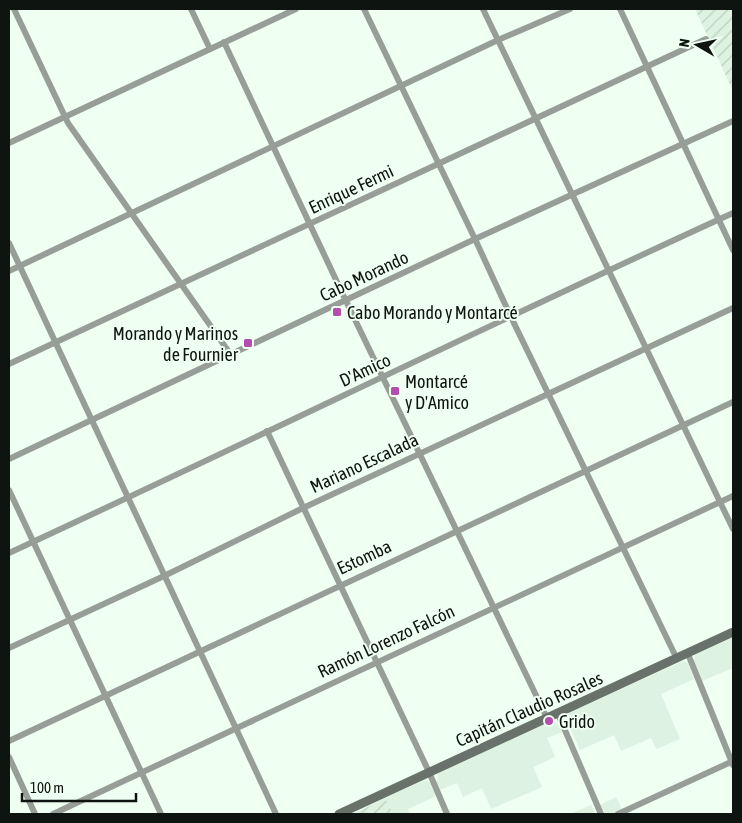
<svg xmlns="http://www.w3.org/2000/svg" width="742" height="823" font-family="'Asap Condensed',sans-serif">
<style>
.built{fill:#ddf2e0}
.industrial{fill:url(#industrial-furrows)}
.lines{fill:none;stroke-linecap:round;stroke-linejoin:round}
.street{stroke:#979e98;stroke-width:6}
.secondary{stroke:#69726a;stroke-width:9}
.poi-dot{fill:#b54cae;stroke:#effff1;stroke-width:2}
.labels{text-anchor:middle;dominant-baseline:central;stroke-width:4;stroke-linejoin:round;paint-order:stroke}
.street-label{font-size:18px;fill:#0e140f;stroke:#effff1}
.poi-label{font-size:18px;fill:#0e140f;stroke:#effff1;text-anchor:start}
</style>
<defs>
<pattern id="industrial-furrows" width="10" height="10" patternUnits="userSpaceOnUse" patternTransform="scale(1.25)"><rect width="10" height="10" fill="#ddf2e0"/><path d="M-1 1l2-2M0 10L10 0M9 11l2-2" fill="none" stroke="#bccfbf"/></pattern>
</defs>
<rect width="100%" height="100%" fill="#effff1"/>
<g class="built">
<path d="M733 637V668L702 681 694 661 695 655Z"/>
<path d="M683 661 688 663 694 679 661 694 680 739 656 749 651 738 621 751 614 735 580 750 566 719 569 713Z"/>
<path d="M552 721 558 723 562 732 547 738 555 757 533 767 542 787 491 809 482 788 463 797 457 783 440 790 437 782 438 774 441 772Z"/>
<path d="M425 780 430 783 436 796 408 809 410 814H393L385 798Z"/>
<path d="M616 797 622 809 612 814H606L600 805Z"/>
<path d="M591 805 595 814H570Z"/>
</g>
<g class="industrial">
<path d="M695 9H733V91Z"/>
<path d="M385 798 393 814H355V813Z"/>
</g>
<g class="lines">
<g class="street">
<path d="M14 9 68 123 231 355"/>
<path d="M191 9 210 49"/>
<path d="M364 9 475 239 511 317 677 659"/>
<path d="M483 9 733 529"/>
<path d="M620 9 733 250"/>
<path d="M224 42 346 301 547 718"/>
<path d="M9 143 296 9"/>
<path d="M9 243 276 814"/>
<path d="M9 271 498 40 570 9"/>
<path d="M9 364 706 39"/>
<path d="M267 431 429 772 447 814"/>
<path d="M9 459 475 239 733 121"/>
<path d="M9 490 161 814"/>
<path d="M9 553C251 441 490 324 733 213"/>
<path d="M9 648 164 576 303 508 733 308"/>
<path d="M688 654 733 765"/>
<path d="M558 714 601 814"/>
<path d="M9 741 733 402"/>
<path d="M9 757 35 814"/>
<path d="M53 814 733 496"/>
<path d="M618 814 733 761"/>
</g>
<path class="secondary" d="M339 814 733 632"/>
</g>
<g class="poi-dot">
<rect x="332" y="307" width="10" height="10" rx="2.5"/>
<rect x="243" y="338" width="10" height="10" rx="2.5"/>
<rect x="390" y="386" width="10" height="10" rx="2.5"/>
<circle cx="549" cy="721" r="5"/>
</g>
<g class="labels">
<g class="street-label">
<text transform="translate(351 189) rotate(-25)">Enrique Fermi</text>
<text transform="translate(364 276) rotate(-25)">Cabo Morando</text>
<text transform="translate(365 370) rotate(-25)">D'Amico</text>
<text transform="translate(364 463) rotate(-25)">Mariano Escalada</text>
<text transform="translate(364 557) rotate(-25)">Estomba</text>
<text transform="translate(386 641) rotate(-25)">Ramón Lorenzo Falcón</text>
<text transform="translate(529 709) rotate(-24)">Capitán Claudio Rosales</text>
</g>
<g class="poi-label">
<text x="347" y="312">Cabo Morando y Montarcé</text>
<text x="238" y="333" text-anchor="end">Morando y Marinos<tspan x="238" dy="21">de Fournier</tspan></text>
<text x="405" y="381">Montarcé<tspan x="405" dy="21">y D'Amico</tspan></text>
<text x="559" y="721">Grido</text>
</g>
</g>
<rect width="742" height="823" fill="none" stroke="#0e140f" stroke-width="20"/>
<g transform="translate(697 45) rotate(279)" stroke="#effff1" stroke-width="4" paint-order="stroke">
<path d="M0-4L9 19L0 12L-9 19Z" fill="#0e140f"/>
<text y="-8" font-size="14" font-weight="bold" text-anchor="middle" fill="#0e140f">N</text>
</g>
<path d="M22 793v8h114v-8" fill="none" stroke="#0e140f" stroke-width="2.5"/>
<text x="30" y="793" font-size="15" fill="#0e140f" stroke="#effff1" stroke-width="4" paint-order="stroke">100 m</text>
</svg>
